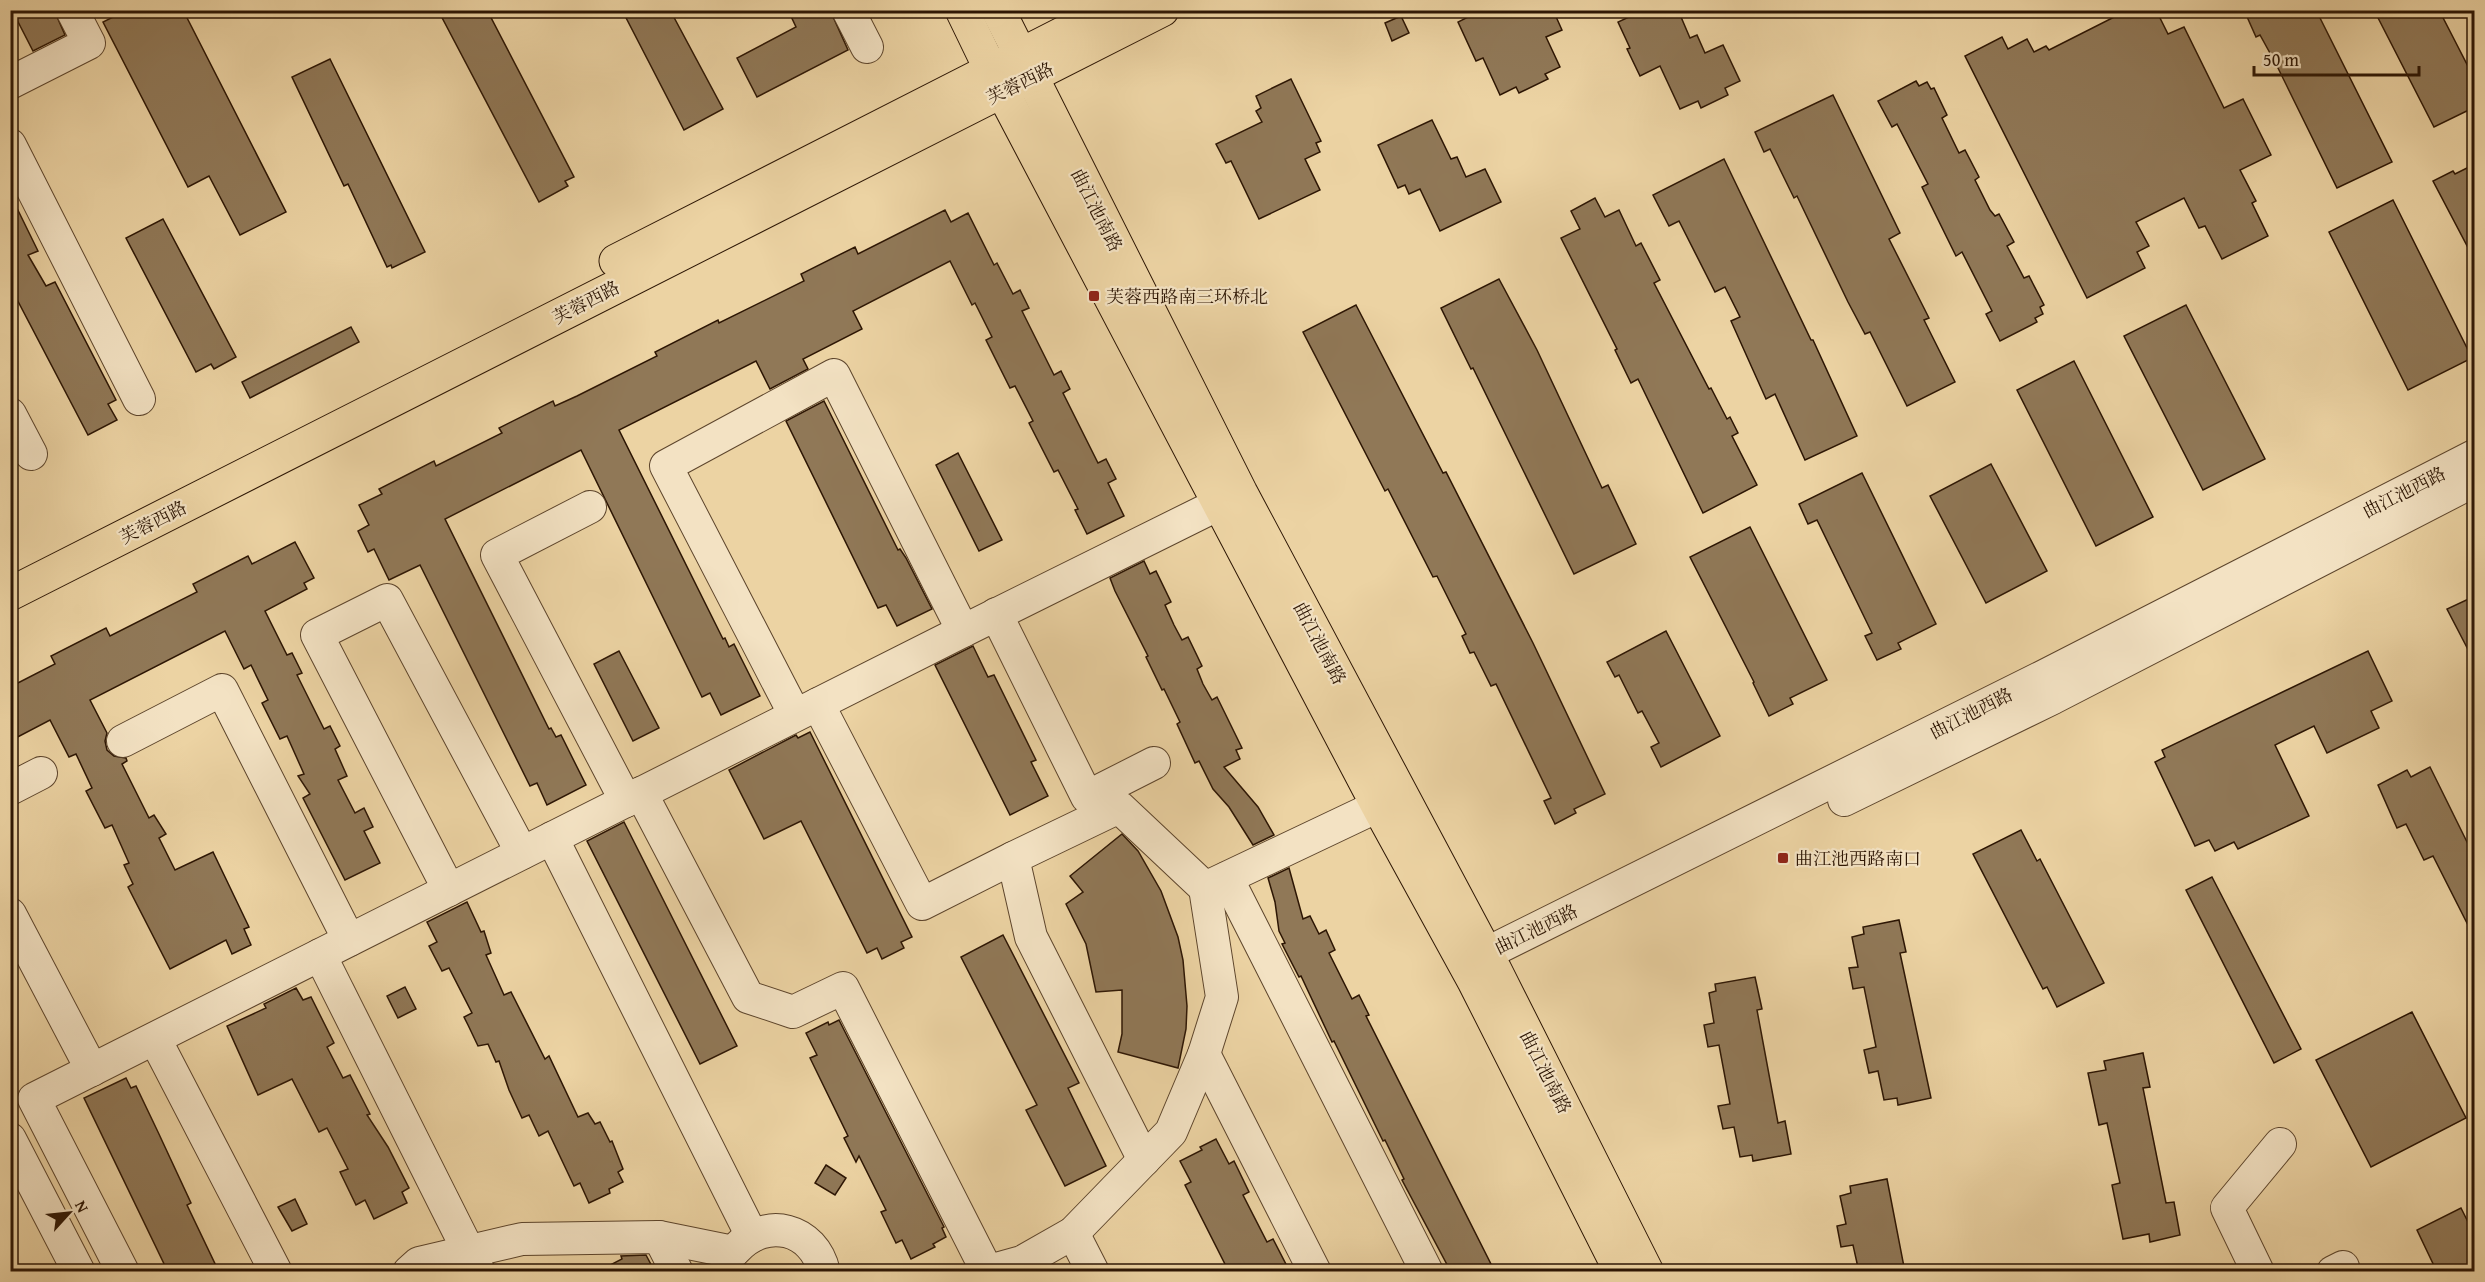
<svg xmlns="http://www.w3.org/2000/svg" width="2485" height="1282" font-family="'Gentium Book Plus','Noto Serif SC',serif">
<style>
.building{fill:#907857;stroke:#2d1604;stroke-width:1.5}
.lines{fill:none;stroke-linecap:round;stroke-linejoin:round}
.minor-casing{stroke:#5d452c;stroke-width:34}
.major-casing{stroke:#2d1604;stroke-width:35}
.minor{stroke:#f3e2c3;stroke-width:32}
.major{stroke:#ecd3a3;stroke-width:33}
.poi-dot{fill:#8f2418;stroke:#f3e2c3;stroke-width:2}
.labels{text-anchor:middle;dominant-baseline:central;stroke-width:4.5;stroke-linejoin:round;paint-order:stroke}
.street-label{font-size:18px;fill:#2d1604;stroke:#f3e2c3}
.poi-label{font-size:18px;fill:#2d1604;stroke:#f3e2c3;text-anchor:start}
</style>
<rect width="100%" height="100%" fill="#ecd3a3"/>
<filter id="stains"><feTurbulence type="fractalNoise" baseFrequency=".00333" numOctaves="4"/><feColorMatrix values="0 0 0 0 .2 0 0 0 0 .09 0 0 0 0 .02 0 0 0 .5 -.17"/></filter>
<radialGradient id="worn" r=".72"><stop offset=".6" stop-color="#630" stop-opacity="0"/><stop offset="1" stop-color="#630" stop-opacity=".3"/></radialGradient>
<g class="building">
<path d="M12 10H54L65 35 33 51Z"/>
<path d="M127 10H183L286 212 240 235 209 176 188 187 103 22Z"/>
<path d="M438 10H487L574 177 565 181 568 186 539 202Z"/>
<path d="M622 10H670L723 109 684 130Z"/>
<path d="M788 10H830L848 50 757 97 737 58 796 27Z"/>
<path d="M1482 10H1553L1562 30 1546 37 1560 67 1545 74 1548 79 1519 93 1516 87 1500 95 1483 58 1476 61 1458 22Z"/>
<path d="M1644 10H1678L1690 38 1697 35 1705 53 1723 45 1740 81 1725 88 1728 95 1701 108 1698 101 1680 109 1660 66 1640 76 1627 49 1630 48 1618 22Z"/>
<path d="M2128 10H2156L2168 34 2184 27 2224 108 2243 99 2271 155 2240 170 2256 201 2252 203 2268 236 2222 259 2205 226 2199 228 2184 198 2136 222 2149 246 2137 252 2145 268 2087 298 1965 56 2002 37 2008 49 2027 39 2034 52 2046 46 2049 50Z"/>
<path d="M2244 10H2316L2392 162 2337 188 2276 64 2260 35 2256 37Z"/>
<path d="M2374 10H2439L2475 80V107L2434 127Z"/>
<path d="M1401 16 1409 33 1392 41 1385 23Z"/>
<path d="M330 59 425 252 392 268 391 265 387 267 348 184 344 186 292 77Z"/>
<path d="M1291 79 1321 141 1316 143 1320 152 1305 159 1320 190 1259 219 1231 161 1226 163 1216 144 1262 122 1256 111 1261 108 1256 96Z"/>
<path d="M1916 81 1919 86 1927 82 1931 89 1934 88 1947 115 1942 118 1959 153 1965 150 1979 177 1975 180 1990 210 1995 216 1999 214 2014 242 2007 246 2024 278 2029 276 2044 305 2040 307 2043 314 2035 318 2037 322 2000 341 1986 314 1992 311 1962 252 1956 256 1922 187 1928 184 1897 124 1892 127 1878 101Z"/>
<path d="M1833 95 1900 233 1889 239 1929 318 1924 320 1955 382 1907 406 1870 332 1865 334 1848 302 1797 196 1794 198 1770 149 1764 152 1755 132Z"/>
<path d="M1432 120 1451 159 1457 157 1466 177 1485 169 1501 202 1440 231 1420 189 1409 194 1405 185 1398 188 1378 145Z"/>
<path d="M1724 159 1811 340H1813L1857 436 1805 460 1775 394 1766 399 1731 321 1740 317 1725 287 1715 292 1679 221 1669 226 1653 195Z"/>
<path d="M2475 164V261L2433 181 2453 171 2455 174Z"/>
<path d="M10 194 38 251 28 255 46 286 55 282 116 400 108 404 117 420 88 435 10 286Z"/>
<path d="M1595 198 1605 217 1619 210 1636 246 1641 243 1660 280 1654 283 1709 389 1711 388 1727 419 1730 417 1738 433 1732 436 1757 485 1703 513 1638 379 1631 383 1615 350 1617 349 1561 238 1580 229 1571 211Z"/>
<path d="M2393 200 2472 358 2408 390 2329 232Z"/>
<path d="M945 210 951 222 968 213 994 265 997 263 1013 294 1020 290 1029 308 1022 311 1054 375 1061 371 1070 389 1063 393 1098 463 1106 459 1116 479 1108 483 1124 516 1087 534 1075 510 1078 509 1058 470 1054 472 1029 423 1033 421 1015 386 1010 388 986 340 992 337 975 303 972 305 950 261 853 311 862 329 803 359 808 369 770 389 756 361 619 430 723 639 725 638 729 647 734 644 760 696 721 715 710 693 702 697 581 450 445 519 549 729 551 728 556 737 561 735 586 785 547 805 537 783 530 786 420 565 389 580 374 549 368 552 358 531 369 525 359 505 382 494 379 489 434 461 436 466 502 433 499 428 553 401 555 406 577 396 657 356 655 352 718 320 719 323 804 281 801 274 855 247 858 254Z"/>
<path d="M163 219 236 357 214 369 211 364 196 372 126 238Z"/>
<path d="M1499 279 1537 350 1602 488 1608 485 1636 544 1574 574 1473 368 1471 369 1441 308Z"/>
<path d="M1356 305 1443 473 1446 472 1533 643 1605 794 1574 809 1576 813 1555 824 1544 801 1551 798 1496 684 1491 686 1474 652 1470 653 1462 636 1466 634 1437 576 1433 577 1388 489 1385 491 1303 332Z"/>
<path d="M2186 305 2265 459 2203 490 2124 336Z"/>
<path d="M351 327 359 342 250 398 242 382Z"/>
<path d="M2074 361 2153 517 2096 546 2017 390Z"/>
<path d="M824 401 898 550 900 549 906 558 932 609 897 626 886 605 878 608 786 421Z"/>
<path d="M958 453 1002 540 979 551 936 465Z"/>
<path d="M1991 464 2047 571 1986 603 1930 496Z"/>
<path d="M1862 473 1936 624 1898 643 1901 649 1877 660 1865 636 1872 633 1817 520 1808 524 1799 504Z"/>
<path d="M1750 527 1827 680 1790 698 1793 704 1769 716 1753 683 1754 682 1690 557Z"/>
<path d="M295 542 314 578 304 583 307 589 265 611 287 655 292 653 302 673 297 675 324 729 330 726 340 746 335 749 347 776 338 780 355 813 364 808 373 827 364 831 380 863 345 880 303 798 310 794 298 776 304 774 287 736 280 739 262 703 268 700 251 665 244 669 225 631 90 700 107 733 105 741 107 750 114 756 126 758 127 761 122 764 149 818 154 815 166 834 159 838 175 870 213 852 249 927 244 929 251 945 232 954 226 940 170 969 128 887 133 884 124 865 129 863 112 825 105 828 86 791 92 788 76 754 69 757 50 720 10 741V687L55 664 51 656 106 628 110 636 197 592 193 584 248 556 252 564Z"/>
<path d="M1144 561 1150 574 1156 571 1171 602 1165 605 1174 625 1182 640 1188 637 1202 666 1197 669 1203 684 1212 700 1217 697 1242 748 1236 750 1240 759 1224 767 1258 807 1274 835 1253 845 1229 807 1213 789 1199 761 1195 763 1177 724 1180 722 1164 689 1162 690 1146 657 1148 656 1115 591 1110 578Z"/>
<path d="M2475 596V663L2447 609Z"/>
<path d="M1666 631 1720 736 1661 767 1651 747 1659 743 1642 711 1638 713 1619 675 1615 677 1607 662Z"/>
<path d="M973 646 988 677 994 675 1036 760 1031 762 1048 796 1010 815 935 665Z"/>
<path d="M619 651 659 728 633 741 594 664Z"/>
<path d="M2368 651 2392 701 2371 711 2379 728 2327 753 2314 726 2275 745 2309 816 2238 849 2234 842 2215 851 2209 840 2195 846 2155 762 2165 757 2162 750Z"/>
<path d="M810 732 912 937 901 942 904 948 882 959 877 948 867 953 801 821 764 839 729 770 796 735 798 738Z"/>
<path d="M2430 767 2469 846 2475 843V939L2433 856 2424 860 2406 824 2397 828 2378 785 2407 770 2411 777Z"/>
<path d="M624 822 737 1046 700 1064 587 841Z"/>
<path d="M2021 830 2037 861 2040 859 2104 983 2057 1007 2047 987 2043 989 1973 854Z"/>
<path d="M1122 834 1138 851 1161 891 1178 937 1183 960 1187 1006 1186 1029 1178 1068 1118 1052 1122 1034V990L1096 992 1086 944 1066 904 1083 892 1070 876Z"/>
<path d="M1289 868 1303 919 1310 916 1319 934 1326 930 1335 950 1329 953 1352 999 1359 995 1369 1015 1366 1016 1495 1272H1451L1402 1180 1404 1179 1385 1140 1383 1141 1334 1041 1332 1042 1301 976 1299 977 1282 944 1285 943 1279 931 1275 902 1268 878Z"/>
<path d="M2212 877 2301 1049 2274 1063 2186 890Z"/>
<path d="M467 902 481 932 484 931 491 953 486 955 504 995 511 992 545 1059 549 1056 578 1117 588 1113 595 1124 600 1122 610 1142 612 1141 623 1169 618 1172 623 1182 609 1189 610 1193 589 1203 580 1183 574 1186 548 1131 539 1136 529 1115 522 1118 509 1090 499 1061 496 1062 488 1044 478 1046 468 1025 464 1017 472 1013 449 968 442 971 429 946 437 942 427 922Z"/>
<path d="M1899 920 1906 952 1900 953 1931 1098 1898 1105 1897 1098 1884 1100 1878 1071 1869 1073 1864 1050 1876 1047 1864 987 1853 989 1849 968 1858 967 1852 937 1864 934 1863 927Z"/>
<path d="M1003 935 1079 1083 1068 1088 1106 1166 1065 1186 1026 1110 1037 1105 961 957Z"/>
<path d="M1755 977 1762 1009 1757 1010 1778 1123 1785 1121 1791 1154 1753 1161 1752 1155 1740 1157 1734 1127 1723 1129 1718 1106 1730 1104 1719 1045 1708 1047 1704 1025 1714 1023 1709 993 1716 991 1715 984Z"/>
<path d="M405 987 416 1009 398 1018 387 996Z"/>
<path d="M296 988 303 1000 311 997 334 1043 327 1047 343 1078 350 1075 370 1114 367 1115 388 1147 409 1188 402 1192 407 1203 374 1219 365 1200 356 1205 340 1172 348 1169 327 1128 319 1132 292 1079 258 1095 227 1026 266 1008 264 1004Z"/>
<path d="M2412 1012 2466 1118 2371 1167 2316 1060Z"/>
<path d="M839 1020 944 1227 942 1228 946 1237 933 1244 935 1247 911 1259 902 1240 896 1243 881 1212 886 1210 859 1156 856 1162 844 1138 848 1136 810 1058 817 1055 806 1033 828 1022 829 1025Z"/>
<path d="M2143 1053 2150 1087 2143 1088 2166 1203 2174 1202 2180 1235 2150 1242 2149 1234 2123 1239 2112 1185 2120 1183 2107 1123 2099 1125 2088 1073 2106 1070 2104 1061Z"/>
<path d="M126 1078 131 1088 136 1086 158 1132 191 1203 187 1205 219 1272H168L84 1098Z"/>
<path d="M1216 1139 1229 1164 1234 1161 1249 1192 1243 1195 1267 1242 1273 1239 1290 1272H1229L1185 1185 1191 1182 1180 1161 1202 1150 1200 1147Z"/>
<path d="M826 1165 846 1178 835 1195 815 1183Z"/>
<path d="M1887 1179 1905 1272H1859L1853 1245 1841 1247 1837 1226 1846 1224 1840 1196 1851 1193 1850 1186Z"/>
<path d="M295 1199 307 1224 292 1231 278 1207Z"/>
<path d="M2461 1208 2475 1236V1272H2437L2417 1230Z"/>
<path d="M646 1255 655 1272H597L622 1259 621 1256Z"/>
</g>
<g class="lines">
<defs>
<g id="minor">
<path d="M848 10 867 47"/>
<path d="M10 83 89 43 72 10"/>
<path d="M10 145 139 399"/>
<path d="M10 414 31 454"/>
<path d="M590 507 497 555 626 801"/>
<path d="M996 614 1087 797 1154 763"/>
<path d="M818 704 922 904 1013 858"/>
<path d="M795 715 666 466 834 375 963 631"/>
<path d="M123 741 222 690 349 940"/>
<path d="M10 789 41 773"/>
<path d="M641 793 748 997 793 1012 843 988 987 1271"/>
<path d="M1844 800 2053 698 2466 485"/>
<path d="M552 838 752 1236"/>
<path d="M1227 878 1427 1272"/>
<path d="M449 890 317 635 387 600 522 853"/>
<path d="M10 914 92 1070"/>
<path d="M320 955 479 1272"/>
<path d="M1465 964 2042 677 2474 456"/>
<path d="M155 1039 276 1272"/>
<path d="M1204 1054 1315 1272"/>
<path d="M10 1139 79 1272"/>
<path d="M1144 1160 1031 937 1013 858 1119 807 1205 888"/>
<path d="M1073 1233 1093 1272"/>
<path d="M659 1237 677 1272"/>
<path d="M736 1249C766 1216 814 1228 824 1272"/>
<path d="M123 1272 34 1099 963 631 1219 504"/>
<path d="M409 1272 419 1263 522 1239 659 1237 733 1252"/>
<path d="M986 1272 1022 1262 1073 1233 1171 1132 1204 1054 1222 997 1205 888 1378 806"/>
<path d="M2258 1272 2227 1208 2280 1144"/>
<path d="M2333 1272 2343 1267"/>
</g>
<g id="major">
<path d="M962 10 991 70 1378 806 1474 981 1621 1272"/>
<path d="M998 10 1241 493 1495 970 1647 1272"/>
<path d="M616 261 1109 10"/>
<path d="M10 594 1162 10"/>
</g>
</defs>
<use href="#minor" class="minor-casing"/>
<use href="#major" class="major-casing"/>
<use href="#minor" class="minor"/>
<use href="#major" class="major"/>
</g>
<g class="poi-dot">
<rect x="1088" y="290" width="12" height="12" rx="3"/>
<rect x="1777" y="852" width="12" height="12" rx="3"/>
</g>
<g class="labels">
<g class="street-label">
<text transform="translate(1020 83) rotate(-26)">芙蓉西路</text>
<text transform="translate(1097 210) rotate(63)">曲江池南路</text>
<text transform="translate(586 302) rotate(-27)">芙蓉西路</text>
<text transform="translate(2404 492) rotate(-27)">曲江池西路</text>
<text transform="translate(153 522) rotate(-27)">芙蓉西路</text>
<text transform="translate(1320 643) rotate(62)">曲江池南路</text>
<text transform="translate(1971 713) rotate(-27)">曲江池西路</text>
<text transform="translate(1536 929) rotate(-26)">曲江池西路</text>
<text transform="translate(1546 1072) rotate(63)">曲江池南路</text>
</g>
<g class="poi-label">
<text x="1106" y="296">芙蓉西路南三环桥北</text>
<text x="1795" y="858">曲江池西路南口</text>
</g>
</g>
<rect width="2485" height="1282" fill="none" stroke="#ecd3a3" stroke-width="36"/>
<rect x="12" y="12" width="2461" height="1258" fill="none" stroke="#2d1604" stroke-width="3"/>
<rect x="18" y="18" width="2449" height="1246" fill="none" stroke="#2d1604" stroke-width="1.5"/>
<g transform="translate(69 1213) rotate(63)" stroke="#f3e2c3" stroke-width="4.5" paint-order="stroke">
<path d="M0-4.5L10 22L0 15L-10 22Z" fill="#2d1604"/>
<text y="-9" font-size="16" font-weight="bold" text-anchor="middle" fill="#2d1604">N</text>
</g>
<path d="M2254 66v9h165v-9" fill="none" stroke="#2d1604" stroke-width="3"/>
<text x="2263" y="66" font-size="18" fill="#2d1604" stroke="#f3e2c3" stroke-width="4.5" paint-order="stroke">50 m</text>
<rect width="100%" height="100%" filter="url(#stains)"/>
<rect width="100%" height="100%" fill="url(#worn)"/>
</svg>
